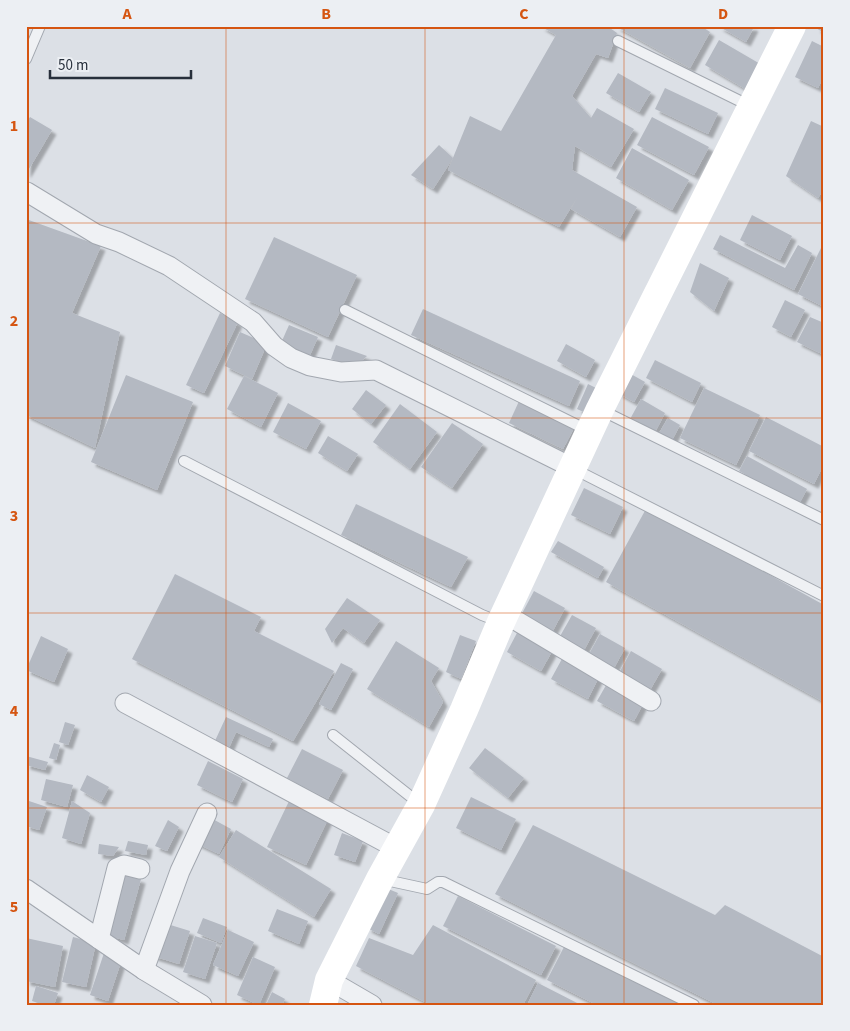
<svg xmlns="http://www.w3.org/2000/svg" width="850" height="1031" font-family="'Source Sans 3',sans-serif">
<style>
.building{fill:#b4b9c2;filter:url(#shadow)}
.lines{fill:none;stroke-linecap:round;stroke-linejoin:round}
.service-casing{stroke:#a2a7af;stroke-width:12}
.minor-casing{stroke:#a2a7af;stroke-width:21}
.service{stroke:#eff1f4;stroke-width:10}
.minor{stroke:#eff1f4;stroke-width:19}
.secondary{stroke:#fff;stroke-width:28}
.grid{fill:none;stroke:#d55511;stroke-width:1;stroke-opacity:0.55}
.neatline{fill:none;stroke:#d55511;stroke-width:2}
.grid-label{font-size:16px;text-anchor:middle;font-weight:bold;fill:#d55511}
</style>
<defs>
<filter id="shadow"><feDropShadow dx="4.5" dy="4.5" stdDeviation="1" flood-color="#0004"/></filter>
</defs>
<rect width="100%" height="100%" fill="#dce0e6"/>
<g class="building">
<path d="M540 26H607L617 33 608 58 596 54 572 96 591 118 597 108 634 129 611 167 575 146 572 170 637 207 620 237 571 209 578 196 559 227 448 170 470 116 501 131 556 35Z"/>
<path d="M615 26H701L710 32 690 68Z"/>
<path d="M718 26H752L754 27 746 42Z"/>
<path d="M817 26H824V33L816 28Z"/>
<path d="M719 40 762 65 747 90 705 65Z"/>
<path d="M812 41 824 47V76L818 88 795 77Z"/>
<path d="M618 73 651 92 639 112 606 93Z"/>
<path d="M665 88 718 113 708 134 655 109Z"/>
<path d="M30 117 52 130 26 174V123Z"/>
<path d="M652 117 709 147 694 175 637 145Z"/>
<path d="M811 121 824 127V189L818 198 786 176Z"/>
<path d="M439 145 453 158 433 189 411 175Z"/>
<path d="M632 148 689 180 672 210 616 178Z"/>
<path d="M752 215 792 236 780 260 740 240Z"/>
<path d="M26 219 101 246 72 313 120 332 95 448 26 415Z"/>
<path d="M720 235 785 268 798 245 812 253 794 290 713 249Z"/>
<path d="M274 237 357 275 328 337 245 299Z"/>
<path d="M824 242V307L798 294Z"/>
<path d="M700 263 729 278 714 311 690 292Z"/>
<path d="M785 300 805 310 791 337 772 327Z"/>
<path d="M423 309 580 381 569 406 411 335Z"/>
<path d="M220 313 238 322 204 393 186 385Z"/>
<path d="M810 317 824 323V355L797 342Z"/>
<path d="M289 325 318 337 310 355 281 343Z"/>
<path d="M240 332 267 344 252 379 225 366Z"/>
<path d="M566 344 595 360 586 377 557 361Z"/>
<path d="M336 345 367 356 355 367 331 359Z"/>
<path d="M655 360 701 383 692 402 646 378Z"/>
<path d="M629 373 645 382 634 402 618 393Z"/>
<path d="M126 375 193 402 157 490 91 462Z"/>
<path d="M244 376 278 393 261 427 227 409Z"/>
<path d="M588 384 604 392 592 416 577 409Z"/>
<path d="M704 388 760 415 736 465 680 438Z"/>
<path d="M366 390 386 405 371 424 352 409Z"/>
<path d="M520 399 575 426 563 449 509 423Z"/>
<path d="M641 399 665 413 654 434 629 421Z"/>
<path d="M288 403 321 421 306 449 273 432Z"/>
<path d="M400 404 437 432 410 469 373 442Z"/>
<path d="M766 417 824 447V464L814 484 749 451Z"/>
<path d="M668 418 680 425 671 442 658 435Z"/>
<path d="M452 423 483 444 452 488 421 467Z"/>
<path d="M328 436 358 454 347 471 318 453Z"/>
<path d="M747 456 807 489 799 504 739 471Z"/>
<path d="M584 488 623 507 610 534 571 515Z"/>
<path d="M356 504 468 557 451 587 341 535Z"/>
<path d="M647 507 824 605V702L606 582Z"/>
<path d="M558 541 604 567 598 578 551 552Z"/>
<path d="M175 574 261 617 254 631 334 671 293 741 132 659Z"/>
<path d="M534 591 565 608 550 636 519 619Z"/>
<path d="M347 598 380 620 364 643 343 628 332 643 325 629Z"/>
<path d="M572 615 596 628 583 652 559 638Z"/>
<path d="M519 629 554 648 541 671 507 652Z"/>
<path d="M600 634 625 648 614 668 589 654Z"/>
<path d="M460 635 476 641 461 679 446 672Z"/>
<path d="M41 636 68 649 54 682 26 670Z"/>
<path d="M396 641 439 668 431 681 443 702 429 727 367 689Z"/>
<path d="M631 651 662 669 650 690 619 673Z"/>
<path d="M563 657 599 677 588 699 551 679Z"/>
<path d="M341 663 353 669 331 710 319 704Z"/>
<path d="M609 680 645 700 634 721 597 701Z"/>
<path d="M226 717 273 739 269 747 236 732 228 750 214 743Z"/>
<path d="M65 722 75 725 68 745 59 742Z"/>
<path d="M54 743 60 745 56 760 49 758Z"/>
<path d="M485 748 524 778 508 798 469 768Z"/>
<path d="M302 749 343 770 328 799 287 778Z"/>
<path d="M26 756 48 762 45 770 26 765Z"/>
<path d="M208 761 243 779 232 802 197 785Z"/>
<path d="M87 775 109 787 101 802 80 790Z"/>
<path d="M46 779 73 785 67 807 41 800Z"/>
<path d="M471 797 516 819 501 850 456 828Z"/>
<path d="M290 799 329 817 306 865 267 847Z"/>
<path d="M26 800 47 807 39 830 26 826Z"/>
<path d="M72 801 90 813 81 844 62 838Z"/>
<path d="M209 817 231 829 219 854 196 843Z"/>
<path d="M168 820 179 827 167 851 155 846Z"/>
<path d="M533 825 715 915 725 905 824 957V1005H718L495 894Z"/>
<path d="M236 830 331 889 314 917 219 857Z"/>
<path d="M342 833 363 841 355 862 334 855Z"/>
<path d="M128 841 148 845 146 855 125 851Z"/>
<path d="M99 844 119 847 113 856 98 854Z"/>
<path d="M122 873 141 879 124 940 104 935Z"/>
<path d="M386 888 398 893 379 934 367 928Z"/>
<path d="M458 896 556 946 541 975 443 926Z"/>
<path d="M277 909 308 921 299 944 268 931Z"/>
<path d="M203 918 227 927 221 943 197 933Z"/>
<path d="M164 923 190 931 179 964 153 956Z"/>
<path d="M433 925 536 980 523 1005H431L356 966 369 938 413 955Z"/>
<path d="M228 930 254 942 238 976 213 965Z"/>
<path d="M195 936 217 943 205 979 183 972Z"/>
<path d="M73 937 96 943 86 987 62 982Z"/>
<path d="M26 938 63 946 55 987 26 981Z"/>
<path d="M566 943 687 1005H597L547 980Z"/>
<path d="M105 950 123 956 108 1001 90 995Z"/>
<path d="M253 957 275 967 259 1005 237 995Z"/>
<path d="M538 983 581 1005H527Z"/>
<path d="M36 986 58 993 54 1005H44L32 1001Z"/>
<path d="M272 992 285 999 282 1005H266Z"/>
</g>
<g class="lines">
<defs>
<g id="service">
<path d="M618 41 750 106"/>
<path d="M26 59 40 26"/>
<path d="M345 310 589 431"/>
<path d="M601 410 824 520"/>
<path d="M184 461 482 615 500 622"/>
<path d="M574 469 824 596"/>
<path d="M333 735 420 804"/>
<path d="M381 879 427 889 438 882H443L694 1005"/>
</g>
<g id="minor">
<path d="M27 192 96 234 119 242 169 266 253 322 274 346 291 358 310 366 341 372 376 370 573 468"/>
<path d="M505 614 651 701"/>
<path d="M125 703 396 848"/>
<path d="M26 889 144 970 202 1005"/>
<path d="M99 939 117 868 124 865 140 869"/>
<path d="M144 970 180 871 207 813"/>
<path d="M329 980 372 1005"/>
</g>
</defs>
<use href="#service" class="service-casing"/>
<use href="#minor" class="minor-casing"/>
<use href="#service" class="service"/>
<use href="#minor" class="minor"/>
<path class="secondary" d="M323 1005 329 980 380 879 421 805 464 710 501 622 600 409 792 26"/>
</g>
<path class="grid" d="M226 26V1005M425 26V1005M624 26V1005M26 223H824M26 418H824M26 613H824M26 808H824"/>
<rect width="850" height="1031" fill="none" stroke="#eceff3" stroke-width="55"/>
<path d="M50 70v8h141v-8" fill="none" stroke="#272f3b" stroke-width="2.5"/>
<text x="58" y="70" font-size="15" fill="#272f3b" stroke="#eceff3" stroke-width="4" paint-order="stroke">50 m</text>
<rect x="28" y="28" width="794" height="976" class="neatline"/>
<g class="grid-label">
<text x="127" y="19">A</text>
<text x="326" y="19">B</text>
<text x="524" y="19">C</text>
<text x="723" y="19">D</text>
<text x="14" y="131">1</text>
<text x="14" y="326">2</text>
<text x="14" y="521">3</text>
<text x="14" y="716">4</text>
<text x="14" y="912">5</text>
</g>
</svg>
